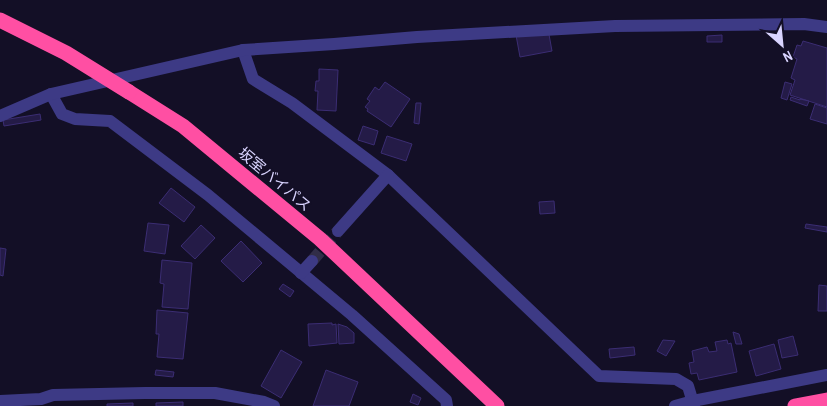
<svg xmlns="http://www.w3.org/2000/svg" width="827" height="406" font-family="'Archivo Narrow','Noto Sans JP',sans-serif">
<style>
.building{fill:#241b47;stroke:#3b2d73}
.lines{fill:none;stroke-linecap:round;stroke-linejoin:round}
.street-tunnel{stroke:#312d47;stroke-width:12;stroke-dasharray:12 6;stroke-linecap:butt}
.street{stroke:#3d3a85;stroke-width:12}
.highway{stroke:#ff4fa3;stroke-width:15}
.highway-bridge{stroke:#ff4fa3;stroke-width:15}
.labels{text-anchor:middle;dominant-baseline:central;stroke-width:4;stroke-linejoin:round;paint-order:stroke}
.street-label{font-size:15px;fill:#d9d4ff;stroke:#130f26}
</style>
<rect width="100%" height="100%" fill="#130f26"/>
<g class="building">
<path d="M548 29 552 51 520 57 516 35Z"/>
<path d="M722 35V42H707V36Z"/>
<path d="M803 41 827 48V107L790 95 795 80 791 78 797 59 793 57 797 45 801 46Z"/>
<path d="M319 69 338 70 336 111 317 110 318 91H315L316 81H319Z"/>
<path d="M385 82 410 99 391 127 367 111 368 109 365 107 370 101 367 99 375 87 379 90Z"/>
<path d="M785 82 792 84 787 100 781 98Z"/>
<path d="M791 97 800 100V99L809 101 807 106 790 100Z"/>
<path d="M416 103H421L419 124 414 123Z"/>
<path d="M815 104 827 108V124L810 119Z"/>
<path d="M40 114 41 120 4 126 3 120Z"/>
<path d="M363 126 378 131 374 145 358 140Z"/>
<path d="M387 136 412 144 406 161 381 153Z"/>
<path d="M171 188 195 207 184 222 159 203Z"/>
<path d="M554 201 555 213 540 214 539 202Z"/>
<path d="M148 223 169 225 165 254 144 251Z"/>
<path d="M806 224 827 227V232L805 228Z"/>
<path d="M201 225 215 238 195 259 181 246Z"/>
<path d="M241 241 262 263 243 282 221 261Z"/>
<path d="M0 248 6 249 3 276 0 275Z"/>
<path d="M162 260 192 263 188 309 162 307 164 284 160 283Z"/>
<path d="M283 284 294 291 290 297 279 289Z"/>
<path d="M819 285 827 286V311H818Z"/>
<path d="M157 310 188 313 183 359 157 357 159 334H156Z"/>
<path d="M332 323V325L336 324 337 343 309 346 308 324Z"/>
<path d="M338 324 347 327 354 333V343L339 344Z"/>
<path d="M733 332 739 334 742 344H736Z"/>
<path d="M793 336 798 355 782 358 778 340Z"/>
<path d="M663 340 675 341 666 356 657 351Z"/>
<path d="M727 340 728 344 731 343 737 372 699 380 697 373 691 374 689 363 694 362 692 351 707 347 709 352 717 351 715 342Z"/>
<path d="M774 344 781 369 756 376 749 351Z"/>
<path d="M634 347 635 355 610 358 609 349Z"/>
<path d="M281 350 302 362 281 398 261 386Z"/>
<path d="M156 370 174 372 173 377 155 375Z"/>
<path d="M326 370 358 382 349 406H313Z"/>
<path d="M413 394 421 398 418 405 410 402Z"/>
<path d="M183 402V406H156V403Z"/>
<path d="M133 403V406H107V404Z"/>
</g>
<g class="lines">
<path class="street-tunnel" d="M312 261 338 231"/>
<g class="street">
<path d="M243 50 253 79 292 103 388 175 599 376 676 379 688 386 694 406"/>
<path d="M51 94 62 114 75 119 110 121 208 195 352 315 446 400 447 406"/>
<path d="M0 116 51 94 243 50 334 44 417 37 615 26 804 24 827 27"/>
<path d="M338 231 388 175"/>
<path d="M301 273 312 261"/>
<path d="M0 401 41 399 53 395 145 393H215L264 402 274 406"/>
<path d="M675 406 693 401 827 375"/>
</g>
<g class="highway">
<path d="M129 92 183 126 320 239 497 406"/>
<path d="M795 406 827 400"/>
</g>
<path class="highway-bridge" d="M0 20 66 53 129 92"/>
</g>
<g class="labels">
<g class="street-label">
<text transform="translate(275 179) rotate(40)">坂室バイパス</text>
</g>
</g>
<g transform="translate(782 45) rotate(153)" stroke="#130f26" stroke-width="4" paint-order="stroke">
<path d="M0-4L9 19L0 12L-9 19Z" fill="#d9d4ff"/>
<text y="-8" font-size="14" font-weight="bold" text-anchor="middle" fill="#d9d4ff">N</text>
</g>
</svg>
